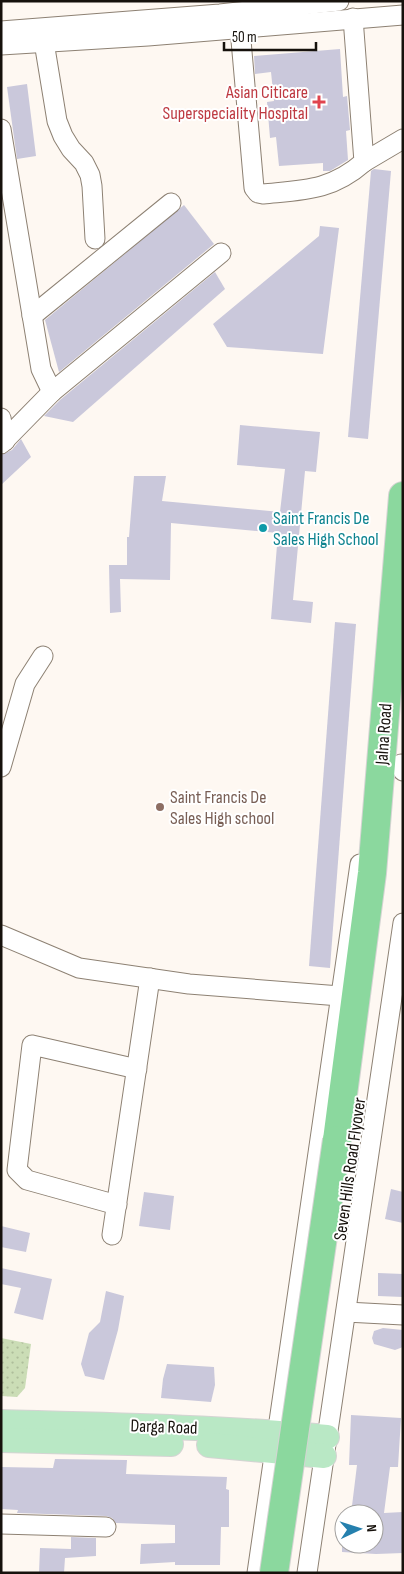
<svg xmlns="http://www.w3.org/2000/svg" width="404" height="1574" font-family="'Sofia Sans Condensed',sans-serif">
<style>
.park{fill:url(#park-dots)}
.building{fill:#cac8db}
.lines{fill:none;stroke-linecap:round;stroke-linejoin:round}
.minor-casing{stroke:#8d8173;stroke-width:21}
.major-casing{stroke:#d5d4d3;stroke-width:26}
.highway-casing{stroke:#d5d4d3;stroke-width:30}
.minor{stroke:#fff;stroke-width:19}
.major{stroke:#b9e8c5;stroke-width:24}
.highway{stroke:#8bd89e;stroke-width:28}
.highway-bridge-casing{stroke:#d5d4d3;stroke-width:30;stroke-linecap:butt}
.highway-bridge{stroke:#8bd89e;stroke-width:28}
.health-dot{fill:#e0444e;stroke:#fff;stroke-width:2}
.culture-dot{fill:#0f9aa8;stroke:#fff;stroke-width:2}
.education-dot{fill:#8d6e63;stroke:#fff;stroke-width:2}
.labels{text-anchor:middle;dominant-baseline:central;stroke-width:4;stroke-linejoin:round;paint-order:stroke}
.health-label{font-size:18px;fill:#be3a42;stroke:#fff;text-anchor:end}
.culture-label{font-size:18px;fill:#0d838f;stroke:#fff;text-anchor:start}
.street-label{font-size:18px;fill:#16110c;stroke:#fff}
.education-label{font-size:18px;fill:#785e54;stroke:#fff;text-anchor:start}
</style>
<defs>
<pattern id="park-dots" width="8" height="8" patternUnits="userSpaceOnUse" patternTransform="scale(1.25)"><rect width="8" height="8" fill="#cbddb6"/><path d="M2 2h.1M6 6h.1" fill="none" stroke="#aebd9b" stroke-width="1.8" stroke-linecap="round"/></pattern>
</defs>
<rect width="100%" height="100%" fill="#fef8f2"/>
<path class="park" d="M1 1338 31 1344 25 1388 17 1397 1 1396Z"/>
<g class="building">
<path d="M340 49 343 97 347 96 350 130 346 131 348 160 330 171H323V163L279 166 276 137 270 138 267 102 274 101 271 72 255 74 254 56Z"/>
<path d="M27 84 36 156 17 159 7 87Z"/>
<path d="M374 169 391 171 368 439 348 437 371 171Z"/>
<path d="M184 205 214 244 59 372 45 320Z"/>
<path d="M320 226 339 228 323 354 227 347 213 324 319 236Z"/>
<path d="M215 272 225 289 73 422 44 416 60 400Z"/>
<path d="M240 425 320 432 316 472 305 471 293 600 313 602 311 623 271 619 278 533 171 523 170 580 120 579 121 612 110 613 109 565H127V537H129L134 476H166L162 501 280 512 285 469 237 465Z"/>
<path d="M21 439 31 457 1 485V455L12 450Z"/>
<path d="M335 622 356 624 330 968 309 966Z"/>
<path d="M391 1189 403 1192V1223L385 1219Z"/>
<path d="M144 1192 174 1196 170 1230 139 1226Z"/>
<path d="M1 1226 30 1233 26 1252 1 1247Z"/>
<path d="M1 1268 52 1279 43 1320 14 1313 21 1288 1 1284Z"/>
<path d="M378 1273 403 1274V1297L378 1296Z"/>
<path d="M106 1291 124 1296 118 1330 104 1380 85 1376 81 1364 89 1333 100 1322Z"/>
<path d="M383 1328 403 1330V1347L395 1350 374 1344 372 1338 374 1331Z"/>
<path d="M167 1364 214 1367 215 1385 211 1402 161 1398 163 1379Z"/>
<path d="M351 1415 401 1418 398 1467H390L384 1513 403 1512V1553L376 1554 342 1552V1544H374V1514H351L357 1465H349Z"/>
<path d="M55 1459 127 1460 126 1474 227 1477 226 1489 229 1490V1527H221L220 1565H175V1562L140 1564 141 1544 175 1543V1525L116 1523 112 1518 106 1516 17 1513 18 1510 1 1509V1467L53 1468Z"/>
<path d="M71 1537 96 1538V1556L65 1558 64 1573H39L40 1548 71 1549Z"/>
</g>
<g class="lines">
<defs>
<g id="minor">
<path d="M240 29 254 188 258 193 263 194C303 190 331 191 364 162L353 18"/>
<path d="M1 31 220 14 339 1"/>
<path d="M44 42 57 121 63 136 71 149 84 163 90 175 92 186 95 239"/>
<path d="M1 45 148 36 403 15"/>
<path d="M1 129 41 369 52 392 221 253"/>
<path d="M364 162 403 139"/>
<path d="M32 316 171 203"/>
<path d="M1 418 5 441"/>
<path d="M1 444 52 392"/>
<path d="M401 764 403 771"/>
<path d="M1 767 25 684 43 656"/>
<path d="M1 935 79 968 189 984 340 996"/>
<path d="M117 1205 27 1180 17 1170 32 1045 137 1069"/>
<path d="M112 1235 150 978"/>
<path d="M346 1312 403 1315"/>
<path d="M1 1524 106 1527"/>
<path d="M257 1573 360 864"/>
<path d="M307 1573 403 923"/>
</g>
<g id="major">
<path d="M1 1422C110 1425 219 1427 327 1437"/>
<path d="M1 1440 171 1444"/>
<path d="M209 1445 324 1456"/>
</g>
<path id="highway" d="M337 1140 372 873 403 496"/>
</defs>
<use href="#minor" class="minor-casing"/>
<use href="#major" class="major-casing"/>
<use href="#highway" class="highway-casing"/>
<use href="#minor" class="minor"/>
<use href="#major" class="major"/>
<use href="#highway" class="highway"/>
<defs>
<path id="highway-bridge" d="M274 1573 337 1140"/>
</defs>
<use href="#highway-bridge" class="highway-bridge-casing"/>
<use href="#highway-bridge" class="highway-bridge"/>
</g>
<path class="health-dot" d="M316.5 94.5h5v5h5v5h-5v5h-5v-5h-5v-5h5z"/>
<circle class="culture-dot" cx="263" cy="528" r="5"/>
<circle class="education-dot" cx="160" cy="807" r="5"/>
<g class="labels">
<g class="health-label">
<text x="308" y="92">Asian Citicare<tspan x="308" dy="21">Superspeciality Hospital</tspan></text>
</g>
<g class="culture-label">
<text x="273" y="518">Saint Francis De<tspan x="273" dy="21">Sales High School</tspan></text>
</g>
<g class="street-label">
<text transform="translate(384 734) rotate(-86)">Jalna Road</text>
<text transform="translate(350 1169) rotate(-82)">Seven Hills Road Flyover</text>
<text transform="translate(164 1427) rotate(2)">Darga Road</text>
</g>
<g class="education-label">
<text x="170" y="797">Saint Francis De<tspan x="170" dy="21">Sales High school</tspan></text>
</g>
</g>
<rect width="404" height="1574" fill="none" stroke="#16110c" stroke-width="5"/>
<g transform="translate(359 1529) rotate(86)"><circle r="24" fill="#ffffff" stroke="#a2a09e"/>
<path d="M0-4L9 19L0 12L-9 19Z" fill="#2580ae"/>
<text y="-8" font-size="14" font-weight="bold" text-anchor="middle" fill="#16110c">N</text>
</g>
<path d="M224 42v8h92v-8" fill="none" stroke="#16110c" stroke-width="2.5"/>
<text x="232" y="42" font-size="15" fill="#16110c" stroke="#ffffff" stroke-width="4" paint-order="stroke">50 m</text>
</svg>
